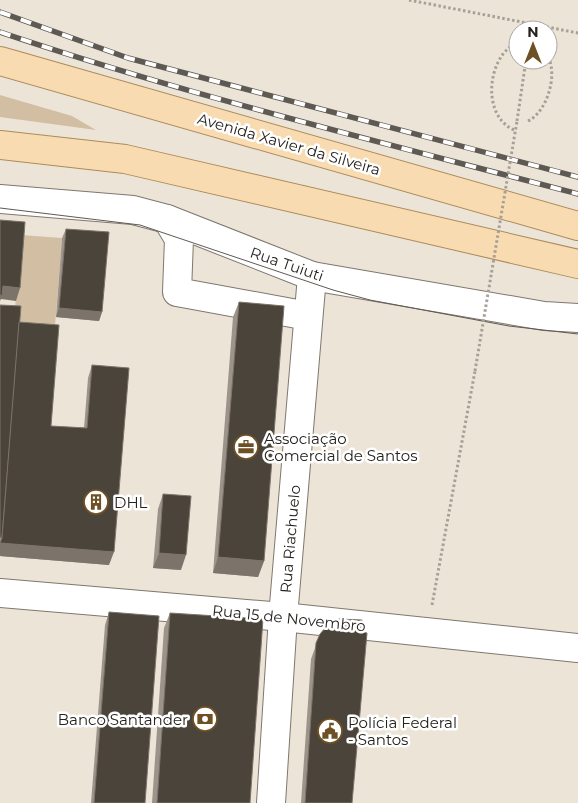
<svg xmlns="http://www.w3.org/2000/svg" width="578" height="803" font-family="Montserrat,sans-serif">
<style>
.green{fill:#d2bea3}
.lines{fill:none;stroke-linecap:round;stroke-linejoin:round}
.minor-casing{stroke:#7f776d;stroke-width:30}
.major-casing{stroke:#ac8b5a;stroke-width:30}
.path{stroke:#a7a097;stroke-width:3;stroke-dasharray:2.5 2.5;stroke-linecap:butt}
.minor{stroke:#fff;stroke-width:28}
.major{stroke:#f8dbb0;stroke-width:28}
.tram{stroke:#5e5953;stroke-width:1}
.rail-casing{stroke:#5e5953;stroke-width:5.5}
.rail{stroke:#fff;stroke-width:4;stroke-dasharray:11;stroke-linecap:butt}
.path-bridge{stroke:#a7a097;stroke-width:3;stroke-dasharray:2.5 2.5;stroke-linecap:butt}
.wall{fill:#9c948a}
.shaded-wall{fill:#7c746a}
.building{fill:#4b443b;stroke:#7c746a}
.labels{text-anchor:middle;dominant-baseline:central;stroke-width:5;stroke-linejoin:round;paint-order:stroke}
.street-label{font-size:15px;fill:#25221e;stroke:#fff}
.poi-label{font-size:15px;fill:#25221e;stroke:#fff;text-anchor:start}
</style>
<rect width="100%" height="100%" fill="#ede4d8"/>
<g class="green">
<path d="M0 95 72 116 96 130 0 117Z"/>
<path d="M21 235 62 238 54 338 13 334Z"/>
</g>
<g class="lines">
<defs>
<g id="minor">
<path d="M0 199 133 210 167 219 312 276 544 316 578 318"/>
<path d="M167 219 179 239 177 292 308 316"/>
<path d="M0 593 283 617 578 648"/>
<path d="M271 803 283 617 312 276"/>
</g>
<g id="major">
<path d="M0 61 578 226"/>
<path d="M0 145 125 159 578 264"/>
</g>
</defs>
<use href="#minor" class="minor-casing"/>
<use href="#major" class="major-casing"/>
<g class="path">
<path d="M409 0 578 33"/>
<path d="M517 121 526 60"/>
<path d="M528 121C547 112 558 75 548 57"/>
<path d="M514 130C487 118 486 77 503 54 507 49 512 45 518 41"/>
<path d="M432 605 475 371"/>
</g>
<use href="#minor" class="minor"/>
<use href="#major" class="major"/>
<path class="tram" d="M0 208 140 225 333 290 370 300 509 326 578 334"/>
<defs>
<g id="rail">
<path d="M0 12 128 58 578 177"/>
<path d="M0 32C190 96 385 143 578 194"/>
</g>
</defs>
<use href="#rail" class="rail-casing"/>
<use href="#rail" class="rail"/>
<path class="path-bridge" d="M475 371 517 121"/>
</g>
<g class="wall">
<path d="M66 229 102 312 99 321 56 317 62 238Z"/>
<path d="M239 302 264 561 258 577 213 573 233 317Z"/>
<path d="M0 305 19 322 51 426 84 428 88 378 92 365 109 565 0 556Z"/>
<path d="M163 494 181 570 153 568 158 509Z"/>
<path d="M109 612 145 803H91L105 625Z"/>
<path d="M170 613 250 803H152L164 628Z"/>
<path d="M320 634 352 803H301L311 659Z"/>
</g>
<g class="shaded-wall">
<path d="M3 286 20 288 16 301 1 299 0 301V294Z"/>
<path d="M59 308 102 312 99 321 56 317Z"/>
<path d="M0 543 114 552 109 565 0 556Z"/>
<path d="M159 553 186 555 181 570 153 568Z"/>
<path d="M218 557 264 561 258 577 213 573Z"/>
</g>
<g class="building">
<path d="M0 220 25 222 20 288 3 286 2 296 0 295Z"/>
<path d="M66 229 109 232 102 312 59 308Z"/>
<path d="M239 302 284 306 264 561 218 557Z"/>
<path d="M0 305 21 306 2 538 0 537Z"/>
<path d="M19 322 59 325 51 426 87 428 92 365 129 368 114 552 0 543 2 538Z"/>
<path d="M163 494 191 496 186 555 159 553Z"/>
<path d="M109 612 159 616 145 803H94Z"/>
<path d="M170 613 263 619 250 803H157Z"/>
<path d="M339 619 362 620V632L367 633 352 803H305L316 643 320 634 326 627Z"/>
</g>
<defs>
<symbol id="office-ring" viewBox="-11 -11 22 22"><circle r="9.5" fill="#fff" stroke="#6d5023" stroke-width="1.5"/><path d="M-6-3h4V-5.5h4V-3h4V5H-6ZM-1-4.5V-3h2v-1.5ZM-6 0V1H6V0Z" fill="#6d5023"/></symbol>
<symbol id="building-ring" viewBox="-11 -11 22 22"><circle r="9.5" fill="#fff" stroke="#6d5023" stroke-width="1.5"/><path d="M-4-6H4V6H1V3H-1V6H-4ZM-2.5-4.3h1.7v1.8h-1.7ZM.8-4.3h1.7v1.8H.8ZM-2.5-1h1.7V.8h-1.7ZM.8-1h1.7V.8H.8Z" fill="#6d5023"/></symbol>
<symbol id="bank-ring" viewBox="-11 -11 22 22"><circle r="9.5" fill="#fff" stroke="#6d5023" stroke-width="1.5"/><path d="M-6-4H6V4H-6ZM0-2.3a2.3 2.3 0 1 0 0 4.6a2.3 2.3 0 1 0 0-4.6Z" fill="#6d5023"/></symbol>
<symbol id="civic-ring" viewBox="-11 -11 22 22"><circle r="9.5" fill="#fff" stroke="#6d5023" stroke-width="1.5"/><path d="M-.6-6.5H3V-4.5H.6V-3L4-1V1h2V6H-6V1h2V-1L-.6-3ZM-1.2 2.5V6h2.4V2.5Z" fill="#6d5023"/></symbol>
</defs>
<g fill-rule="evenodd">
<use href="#office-ring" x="232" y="433" width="28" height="28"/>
<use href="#building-ring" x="82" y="488" width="28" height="28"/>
<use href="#bank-ring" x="191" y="705" width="28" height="28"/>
<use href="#civic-ring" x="316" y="717" width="28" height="28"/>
</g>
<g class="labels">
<g class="street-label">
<text transform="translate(289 144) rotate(16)">Avenida Xavier da Silveira</text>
<text transform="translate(287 264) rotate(19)">Rua Tuiuti</text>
<text transform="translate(290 539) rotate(-85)">Rua Riachuelo</text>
<text transform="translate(289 618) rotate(6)">Rua 15 de Novembro</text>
</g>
<g class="poi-label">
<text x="264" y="438">Associação<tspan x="264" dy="17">Comercial de Santos</tspan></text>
<text x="114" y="502">DHL</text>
<text x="188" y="719" text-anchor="end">Banco Santander</text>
<text x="348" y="722">Polícia Federal<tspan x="348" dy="17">- Santos</tspan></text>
</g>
</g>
<g transform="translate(533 45)"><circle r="24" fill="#ffffff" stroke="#a8a7a5"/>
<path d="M0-4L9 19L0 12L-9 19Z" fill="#6d5023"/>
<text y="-8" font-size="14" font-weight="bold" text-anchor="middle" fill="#25221e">N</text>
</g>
</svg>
